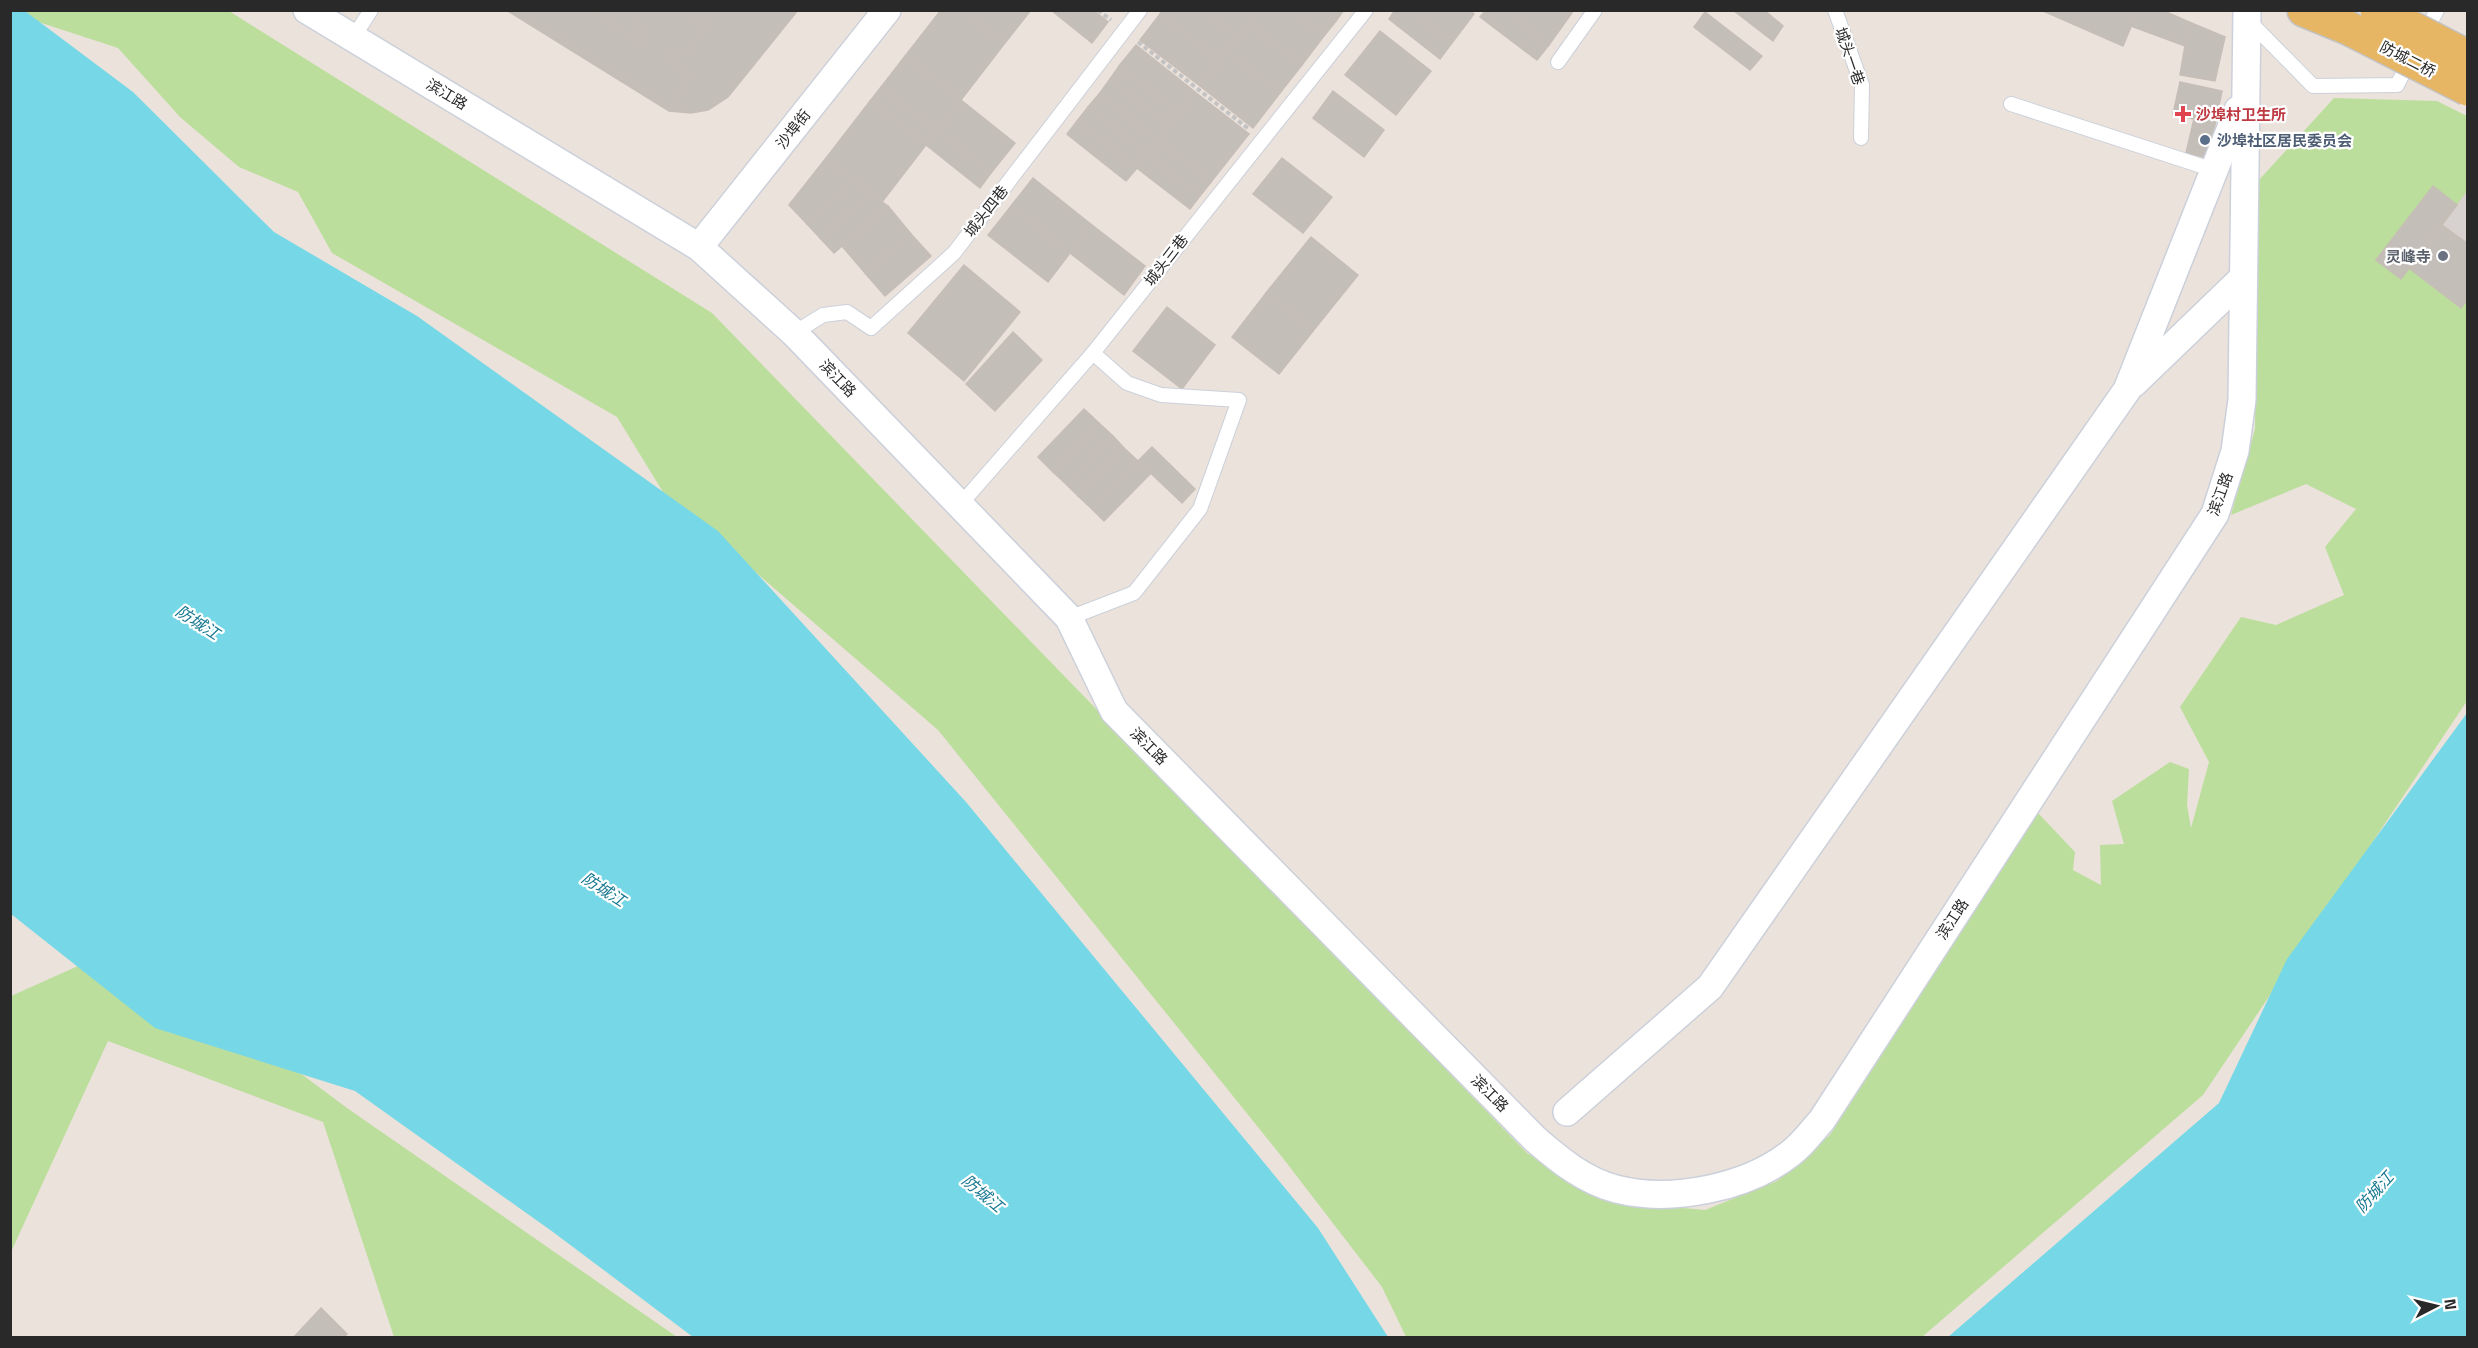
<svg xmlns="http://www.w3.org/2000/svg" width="2478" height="1348" font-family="'Titillium Web','Noto Sans SC',sans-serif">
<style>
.green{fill:#bcde9c}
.plaza{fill:#d7d2cf}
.water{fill:#76d8e6}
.building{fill:#c3beb8;stroke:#c6beb6;stroke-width:1.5}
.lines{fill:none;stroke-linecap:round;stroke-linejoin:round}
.lane-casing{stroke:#cbd0da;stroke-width:16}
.street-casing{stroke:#cbd0da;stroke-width:30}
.primary-casing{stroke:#c3c3c3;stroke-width:36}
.path{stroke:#c3c3c3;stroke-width:4;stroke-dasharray:4.5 3;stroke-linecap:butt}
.lane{stroke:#fff;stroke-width:14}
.street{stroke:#fff;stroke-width:27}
.primary{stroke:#e6b665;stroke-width:33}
.primary-bridge-casing{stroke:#c3c3c3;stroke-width:36;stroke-linecap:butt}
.primary-bridge{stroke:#e6b665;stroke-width:33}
.health-dot{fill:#e0444e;stroke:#fff;stroke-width:2}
.service-dot{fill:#5c6f8a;stroke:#fff;stroke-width:2}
.worship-dot{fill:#6b7280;stroke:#fff;stroke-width:2}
.labels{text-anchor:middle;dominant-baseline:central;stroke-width:4.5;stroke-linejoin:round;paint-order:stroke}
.street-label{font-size:15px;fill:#292929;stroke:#fff}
.health-label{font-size:15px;font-weight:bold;fill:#be3a42;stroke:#fff;text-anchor:start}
.service-label{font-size:15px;font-weight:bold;fill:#4e5e75;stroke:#fff;text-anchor:start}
.worship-label{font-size:15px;font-weight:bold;fill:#5b616d;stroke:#fff;text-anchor:end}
.water-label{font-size:16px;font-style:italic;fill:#177890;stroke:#fff}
</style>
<rect width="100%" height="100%" fill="#ebe2dc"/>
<g class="green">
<path d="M11 10 229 11 712 313 1527 1153 1576 1185 1640 1204 1705 1210 1777 1181 1830 1135 2038 813 2075 852 2073 870 2101 885 2100 845 2124 844 2112 801 2170 762 2189 769 2187 805 2191 828 2209 762 2180 707 2241 617 2276 625 2344 595 2325 547 2356 509 2306 484 2231 515 2255 429 2258 181 2334 98 2437 101 2467 116V701L2203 1095 1922 1337H1406L1382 1287 1282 1157 938 730 663 492 617 417 332 253 298 192 239 167 180 117 118 48 11 13Z"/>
<path d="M127 944 347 1108 677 1337H394L323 1122 108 1041 11 1252V996Z"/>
</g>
<path class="plaza" d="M2467 191V244L2442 225Z"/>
<g class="water">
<path d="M10 11H25L133 92 274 232 417 316 718 531 966 802 1318 1228 1388 1337H693L553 1232 355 1091 155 1028 11 914Z"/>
<path d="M2467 713V1337H1948L2219 1103 2287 959Z"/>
</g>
<g class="building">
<path d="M506 10H798L728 97 708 110 691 113 669 111Z"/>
<path d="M514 10H590L640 42 647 31 635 23 643 10H685L706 24 687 56 675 48 668 60 691 74 670 108Z"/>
<path d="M941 10H963L1005 43 961 100 905 56Z"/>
<path d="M963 10H1031L1005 43Z"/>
<path d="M1051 10H1093L1108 22 1092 43Z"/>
<path d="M1163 10H1204L1238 37 1219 61 1160 14Z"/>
<path d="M1204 10H1259L1238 37Z"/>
<path d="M1259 10H1291L1324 36 1302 65 1249 24Z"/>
<path d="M1291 10H1323L1336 21 1324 36Z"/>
<path d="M1323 10H1344L1336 21Z"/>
<path d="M1395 10H1409L1452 43 1440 59 1389 19Z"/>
<path d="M1409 10H1469L1474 14 1452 43Z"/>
<path d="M1486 10H1504L1549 45 1537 60 1480 17Z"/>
<path d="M1504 10H1574L1549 45Z"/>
<path d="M1733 10H1764L1783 26 1773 41Z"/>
<path d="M2041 10H2138L2123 46Z"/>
<path d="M2138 10H2162L2189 22 2185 46 2131 26Z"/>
<path d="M1705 12 1762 56 1750 70 1694 27Z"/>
<path d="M1160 14 1219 61 1200 86 1140 40Z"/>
<path d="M2189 22 2225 37 2215 81 2180 75Z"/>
<path d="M1249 24 1302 65 1280 93 1227 52Z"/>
<path d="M1380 31 1431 71 1396 115 1345 75Z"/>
<path d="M1136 45 1195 92 1179 113 1119 66Z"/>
<path d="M1227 52 1280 93 1253 128 1200 86Z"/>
<path d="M905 56 961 100 937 131 881 87Z"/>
<path d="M1119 66 1179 113 1169 125 1110 79Z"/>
<path d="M1110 79 1169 125 1158 140 1099 94Z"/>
<path d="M2180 82 2222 91 2208 158 2186 153 2194 119 2173 114Z"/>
<path d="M881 87 937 131 926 145 870 101Z"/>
<path d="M1333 91 1384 130 1364 157 1313 118Z"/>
<path d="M1195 92 1249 134 1211 182 1158 140Z"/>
<path d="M1099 94 1158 140 1147 154 1088 107Z"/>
<path d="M961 100 1015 143 991 173 937 131Z"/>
<path d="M870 101 926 145 882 202 826 158Z"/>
<path d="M1088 107 1147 154 1137 168 1077 121Z"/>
<path d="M1077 121 1137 168 1126 181 1067 134Z"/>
<path d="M937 131 991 173 980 188 926 145Z"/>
<path d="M1158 140 1211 182 1200 196 1147 154Z"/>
<path d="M1147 154 1200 196 1190 209 1137 168Z"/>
<path d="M826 158 854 180 807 224 789 205Z"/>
<path d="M1282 158 1332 197 1303 233 1253 194Z"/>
<path d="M1033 178 1092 225 1070 253 1011 206Z"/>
<path d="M854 180 871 194 820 238 807 224Z"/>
<path d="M2433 186 2457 205 2401 279 2376 260Z"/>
<path d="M871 194 888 206 834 253 820 238Z"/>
<path d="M888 206 911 234 865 273 842 246Z"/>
<path d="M1011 206 1070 253 1048 282 988 235Z"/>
<path d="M1092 225 1145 266 1124 295 1070 253Z"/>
<path d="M2442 225 2468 244V299L2461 308 2409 268Z"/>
<path d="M911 234 931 256 885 296 865 273Z"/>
<path d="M1311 237 1358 275 1313 331 1266 293Z"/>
<path d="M964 265 1020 312 964 381 908 333Z"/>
<path d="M1266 293 1313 331 1279 374 1232 337Z"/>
<path d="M1167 307 1215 345 1182 389 1133 351Z"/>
<path d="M1013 332 1042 360 995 411 966 384Z"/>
<path d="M1084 409 1100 424 1053 472 1038 457Z"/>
<path d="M1100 424 1113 436 1067 485 1053 472Z"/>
<path d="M1113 436 1124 448 1078 496 1067 485Z"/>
<path d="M1152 447 1195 489 1182 503 1138 461Z"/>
<path d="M1124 448 1138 461 1092 509 1078 496Z"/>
<path d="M1138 461 1151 473 1104 521 1092 509Z"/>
<path d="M321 1308 347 1334 343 1338H293Z"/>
</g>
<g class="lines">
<defs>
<g id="lane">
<path d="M1835 10 1862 85 1861 138"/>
<path d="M2248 20 2313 86 2397 85 2410 60"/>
<path d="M2424 35 2437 10"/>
<path d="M353 38 371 10"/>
<path d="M1558 62 1595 10"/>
<path d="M2011 104 2214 170"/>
<path d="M794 333 823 315 847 312 871 328 954 253 1140 10"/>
<path d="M960 505 1093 353 1366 10"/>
<path d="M1069 618 1134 593 1200 509 1239 400 1161 395 1127 383 1093 353"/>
</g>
<g id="street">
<path d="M307 10 699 247 794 333 1069 618 1114 711 1535 1139C1559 1160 1585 1181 1616 1189 1671 1203 1747 1188 1791 1153 1803 1144 1812 1131 1822 1120L2215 514 2235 451 2242 400 2247 10"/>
<path d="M699 247 887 10"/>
<path d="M2134 383 2243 278"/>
<path d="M1567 1112 1710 987 2127 390 2238 110"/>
</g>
<path id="primary" d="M2304 10 2348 28"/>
</defs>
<use href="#lane" class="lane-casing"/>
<use href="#street" class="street-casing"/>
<use href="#primary" class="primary-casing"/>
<g class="path">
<path d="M1098 10 1111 20"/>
<path d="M1138 42 1250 130"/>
</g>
<use href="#lane" class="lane"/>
<use href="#street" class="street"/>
<use href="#primary" class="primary"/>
<defs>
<g id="primary-bridge">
<path d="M2377 10 2468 57"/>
<path d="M2348 28 2468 89"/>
</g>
</defs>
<use href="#primary-bridge" class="primary-bridge-casing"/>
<use href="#primary-bridge" class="primary-bridge"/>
</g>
<path class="health-dot" d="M2180 105h6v6h6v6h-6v6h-6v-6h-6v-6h6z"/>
<circle class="service-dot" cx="2205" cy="140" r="6"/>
<circle class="worship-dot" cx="2443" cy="256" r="6"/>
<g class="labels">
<g class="street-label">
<text transform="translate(1850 56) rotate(71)">城头一巷</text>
<text transform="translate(2408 59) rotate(27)">防城二桥</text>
<text transform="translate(447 94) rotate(31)">滨江路</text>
<text transform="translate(793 129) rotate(-52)">沙埠街</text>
<text transform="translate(986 211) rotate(-52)">城头四巷</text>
<text transform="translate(1166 260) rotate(-52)">城头三巷</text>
<text transform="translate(838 378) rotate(46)">滨江路</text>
<text transform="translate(2220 494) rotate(-70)">滨江路</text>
<text transform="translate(1149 746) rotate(45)">滨江路</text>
<text transform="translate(1952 919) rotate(-57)">滨江路</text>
<text transform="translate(1490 1093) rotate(45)">滨江路</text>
</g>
<g class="health-label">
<text x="2196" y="114">沙埠村卫生所</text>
</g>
<g class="service-label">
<text x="2217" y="140">沙埠社区居民委员会</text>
</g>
<g class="worship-label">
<text x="2431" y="256">灵峰寺</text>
</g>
<g class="water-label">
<text transform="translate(198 622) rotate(33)">防城江</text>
<text transform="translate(604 889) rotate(33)">防城江</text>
<text transform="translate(2374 1192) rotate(-48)">防城江</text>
<text transform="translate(983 1193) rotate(40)">防城江</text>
</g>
</g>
<rect width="2478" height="1348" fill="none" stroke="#292929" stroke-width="24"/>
<g transform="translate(2436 1306) rotate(83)" stroke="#ffffff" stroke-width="4.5" paint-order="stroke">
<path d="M0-4.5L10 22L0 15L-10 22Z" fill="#292929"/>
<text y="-9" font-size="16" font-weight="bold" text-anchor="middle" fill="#292929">N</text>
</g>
</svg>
